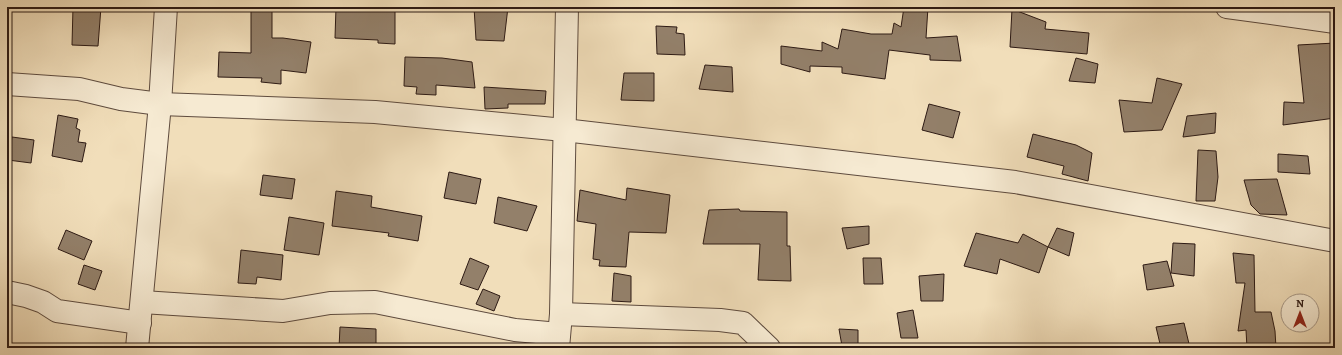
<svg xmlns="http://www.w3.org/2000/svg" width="1342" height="355" font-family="Alegreya,serif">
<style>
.building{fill:#93806a;stroke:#2d1a14}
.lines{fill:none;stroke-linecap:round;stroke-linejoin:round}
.minor-casing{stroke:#5e4b3e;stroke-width:24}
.minor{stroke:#f6ead2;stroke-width:22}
</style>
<rect width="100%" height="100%" fill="#f1deba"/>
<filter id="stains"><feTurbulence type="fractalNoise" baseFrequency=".005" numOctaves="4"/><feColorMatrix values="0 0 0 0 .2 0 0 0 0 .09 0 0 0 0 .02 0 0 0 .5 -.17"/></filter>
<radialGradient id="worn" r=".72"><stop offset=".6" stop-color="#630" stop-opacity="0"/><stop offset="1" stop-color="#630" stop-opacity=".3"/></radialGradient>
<g class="building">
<path d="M73 7H101L98 46 72 45Z"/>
<path d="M251 7H272V38H283L311 42 306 73 281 70V84L261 82 262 78 218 77 219 52 251 53Z"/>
<path d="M336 7H358V9L395 10V44L378 43V40L335 38Z"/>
<path d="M474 7H508L504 41 476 40Z"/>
<path d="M904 7H928L926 38 957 36 961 61 930 60V55L889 50 885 79 842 73V67L810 66V72L781 64V46L822 51V42L838 49 842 29 871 34H892L894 23 901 27Z"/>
<path d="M1012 9 1046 22 1045 29 1089 33 1087 54 1010 47Z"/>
<path d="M656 26 677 27 676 33 684 34 685 55 657 54Z"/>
<path d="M1335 43V118L1283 125 1284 102 1304 103 1298 45Z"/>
<path d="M405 57 442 58 472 62 475 88 436 85V95L416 94 417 87 404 86Z"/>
<path d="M1076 58 1098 64 1095 83 1069 81Z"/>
<path d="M705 65 732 67 733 92 699 89Z"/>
<path d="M624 73H654V101L621 100Z"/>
<path d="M1157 78 1182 84 1162 130 1124 132 1119 100 1152 103Z"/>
<path d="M484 87 546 91 545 104H508V108L485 109Z"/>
<path d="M929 104 960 112 953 138 922 130Z"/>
<path d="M1216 113 1215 133 1183 137 1187 116Z"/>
<path d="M58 115 78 119 76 128 80 130 78 142 86 143 82 162 52 156Z"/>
<path d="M1033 134 1076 145 1092 153 1088 181 1062 174 1064 166 1027 157Z"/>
<path d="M12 137 34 140 31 163 8 160Z"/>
<path d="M1198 150 1216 151 1218 177 1215 201H1196Z"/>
<path d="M1278 154 1308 156 1310 174 1278 172Z"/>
<path d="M449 172 481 179 476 204 444 198Z"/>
<path d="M263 175 295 179 292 199 260 195Z"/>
<path d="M1277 179 1287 215 1260 214 1251 205 1244 180Z"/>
<path d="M627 188 670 195 666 233 629 232 626 267 599 266 600 260 593 259 596 224 577 221 580 190 626 200Z"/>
<path d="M336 191 372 196 371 207 422 216 418 241 388 236 389 233 332 226Z"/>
<path d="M498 197 537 206 527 231 494 223Z"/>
<path d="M739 209 740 211 787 212V246H790L791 281 758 280 760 244H703L709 210Z"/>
<path d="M289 217 324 223 319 255 284 250Z"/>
<path d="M869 226V244L847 249 842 228Z"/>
<path d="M1057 228 1074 233 1069 256 1048 247Z"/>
<path d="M66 230 92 241 84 260 58 249Z"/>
<path d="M976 233 1018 243 1023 234 1048 247 1039 273 1000 259 997 274 964 266Z"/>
<path d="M1173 243 1195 244 1194 276 1171 273Z"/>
<path d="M241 250 283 255 281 280 257 277 256 284 238 283Z"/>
<path d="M1233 253 1254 255 1255 312H1271L1275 331 1276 348H1247L1246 330 1238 331 1245 283H1236Z"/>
<path d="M470 258 489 266 478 290 460 284Z"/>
<path d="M863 258H881L883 284H864Z"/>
<path d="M1167 261 1174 286 1147 290 1143 265Z"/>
<path d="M84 265 102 271 95 290 78 284Z"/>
<path d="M614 273 631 276V302L612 301Z"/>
<path d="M944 274 943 301H921L919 276Z"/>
<path d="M483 289 500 296 494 311 476 304Z"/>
<path d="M913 310 918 338H901L897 313Z"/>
<path d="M1184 323 1190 348H1161L1156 327Z"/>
<path d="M340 327 376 329V348H339Z"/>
<path d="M839 329 858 330V348L842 346Z"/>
</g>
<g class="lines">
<defs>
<g id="minor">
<path d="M1227 7 1335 22"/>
<path d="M7 84 79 89 121 99 160 104 375 112 564 130 1015 182 1335 241"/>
<path d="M7 292 26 296 43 302 57 311 140 323"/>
<path d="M142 302 283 311 330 303 375 302 515 330 559 334"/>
<path d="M561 314 720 320 743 323 769 348"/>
<path d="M137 348 160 104 166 7"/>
<path d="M558 348 561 314 567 7"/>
</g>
</defs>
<use href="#minor" class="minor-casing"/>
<use href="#minor" class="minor"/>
</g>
<rect width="1342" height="355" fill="none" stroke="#f1deba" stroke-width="24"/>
<rect x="8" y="8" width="1326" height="339" fill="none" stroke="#2d1a14" stroke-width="2"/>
<rect x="12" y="12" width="1318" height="331" fill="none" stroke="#2d1a14"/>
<g transform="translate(1300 313)"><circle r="19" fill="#f6ead2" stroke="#a69786"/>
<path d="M0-3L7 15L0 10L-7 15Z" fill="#8f2418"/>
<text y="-6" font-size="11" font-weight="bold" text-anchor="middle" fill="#2d1a14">N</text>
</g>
<rect width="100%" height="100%" filter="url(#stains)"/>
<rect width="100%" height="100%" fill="url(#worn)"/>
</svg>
